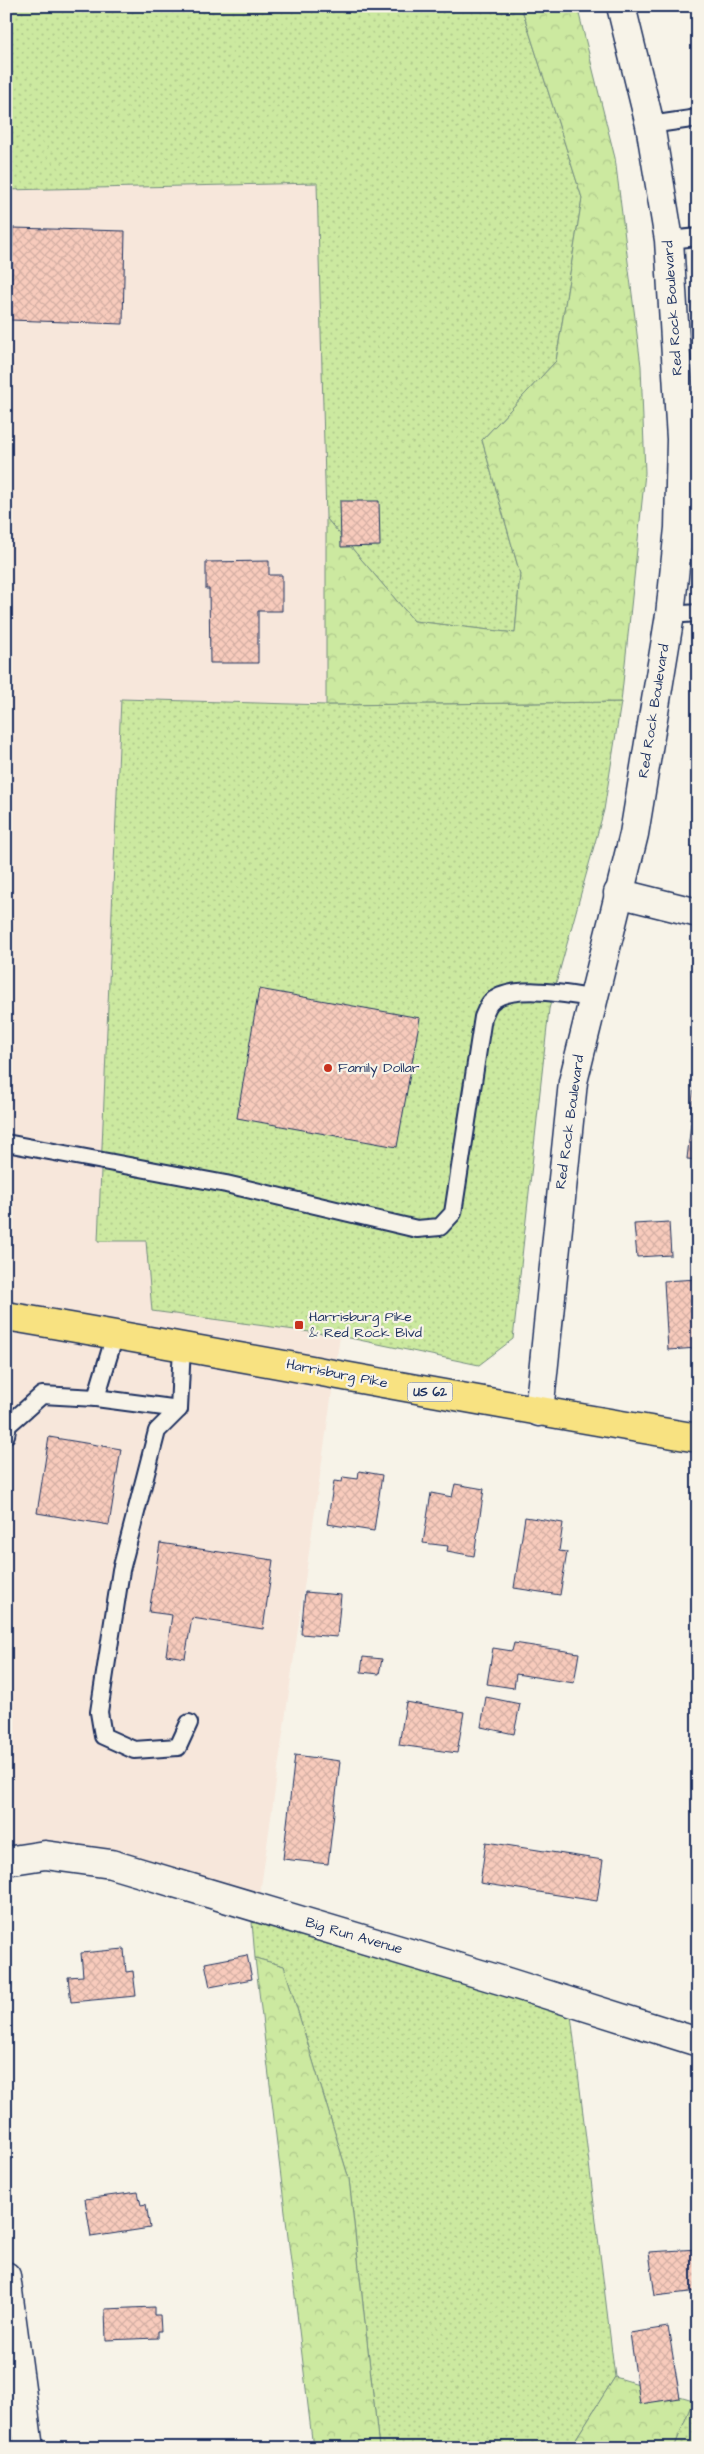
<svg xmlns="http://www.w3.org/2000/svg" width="704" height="2454" font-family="'Architects Daughter',sans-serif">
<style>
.built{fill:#f7e7db}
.grass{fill:url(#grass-dots);stroke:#748c7f}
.forest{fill:url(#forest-crowns);stroke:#748c7f}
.building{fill:url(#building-cross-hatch);stroke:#1b2f5e}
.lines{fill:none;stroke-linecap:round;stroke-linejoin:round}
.lane-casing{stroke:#1b2f5e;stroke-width:20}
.street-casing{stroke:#1b2f5e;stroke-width:31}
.secondary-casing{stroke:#1b2f5e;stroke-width:31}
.primary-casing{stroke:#1b2f5e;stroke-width:31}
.lane{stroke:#f7f3e8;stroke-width:16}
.street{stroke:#f7f3e8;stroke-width:28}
.secondary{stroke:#f7f3e8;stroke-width:28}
.primary{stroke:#f8e281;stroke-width:28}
.poi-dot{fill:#c8321e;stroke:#f7f3e8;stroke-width:2}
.labels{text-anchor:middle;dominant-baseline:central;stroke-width:4.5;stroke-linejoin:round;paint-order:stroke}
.shield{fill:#f7f3e8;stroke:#5d6a87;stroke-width:1}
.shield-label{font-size:12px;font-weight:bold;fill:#1b2f5e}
.street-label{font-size:14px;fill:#1b2f5e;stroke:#f7f3e8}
.poi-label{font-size:14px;fill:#1b2f5e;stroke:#f7f3e8;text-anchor:start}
</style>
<defs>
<pattern id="grass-dots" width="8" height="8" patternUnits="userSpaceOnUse" patternTransform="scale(1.25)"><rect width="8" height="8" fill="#cce9a0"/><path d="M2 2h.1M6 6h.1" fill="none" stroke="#afc88c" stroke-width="1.8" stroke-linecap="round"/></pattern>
<pattern id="forest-crowns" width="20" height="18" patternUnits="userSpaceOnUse" patternTransform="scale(1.25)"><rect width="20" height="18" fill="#cce9a0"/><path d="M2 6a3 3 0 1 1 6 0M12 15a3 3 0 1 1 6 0" fill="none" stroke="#afc88c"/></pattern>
<pattern id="building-cross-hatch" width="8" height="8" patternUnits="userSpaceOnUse" patternTransform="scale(1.25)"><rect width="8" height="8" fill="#f8cbbc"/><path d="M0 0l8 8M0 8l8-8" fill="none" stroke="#d4afa4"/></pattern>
</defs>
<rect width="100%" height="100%" fill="#f7f3e8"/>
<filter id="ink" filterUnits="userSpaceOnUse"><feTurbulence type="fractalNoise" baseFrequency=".02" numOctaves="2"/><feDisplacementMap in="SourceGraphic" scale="10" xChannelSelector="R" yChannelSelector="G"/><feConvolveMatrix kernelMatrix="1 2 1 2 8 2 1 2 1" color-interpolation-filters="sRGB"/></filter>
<g filter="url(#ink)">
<path class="built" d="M318 183 326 518V705L121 699 98 1241H146L153 1311 340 1336 259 1901 6 1856V190Z"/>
<g class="grass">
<path d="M108 6H521L582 198 556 361 482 440 520 574 515 633 414 621 326 518 317 183 6 190V8Z"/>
<path d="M121 699 326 705 621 702 604 810 549 1009 513 1339 479 1365 340 1336 152 1311 146 1241H98Z"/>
<path d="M252 1922 571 2015 615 2377 570 2448H379L349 2179 284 1966 255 1958Z"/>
<path d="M693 2400 698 2401V2448H674Z"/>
</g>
<g class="forest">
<path d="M521 6H577L615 158 641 366 645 473 621 702 326 705V518L414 621 515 633 520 574 482 440 556 361 582 198Z"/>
<path d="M255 1958 284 1966 349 2179 379 2448H313Z"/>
<path d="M615 2377 693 2400 674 2448H570Z"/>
</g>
<g class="building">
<path d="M13 228 125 231 123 324 10 320Z"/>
<path d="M340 501H379L380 546 341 547Z"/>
<path d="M269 561V575H282V611H258V663H210L209 589H206V562Z"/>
<path d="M259 989 420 1018 397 1147 237 1118Z"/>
<path d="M698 1052V1121L690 1120Z"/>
<path d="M691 1123 698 1124V1160L687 1159Z"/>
<path d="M669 1222 671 1255 637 1257 634 1224Z"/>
<path d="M698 1279V1348L668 1350 664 1281Z"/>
<path d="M49 1437 121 1449 109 1525 37 1513Z"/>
<path d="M359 1471 382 1475 374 1531 327 1524 334 1481 342 1482 343 1477 358 1479Z"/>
<path d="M455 1484 484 1489 474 1556 447 1551 448 1546 423 1543 431 1493 452 1497Z"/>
<path d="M525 1517 563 1523 559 1551 567 1552 560 1595 514 1588Z"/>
<path d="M160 1543 273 1560 263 1629 192 1618 185 1658 166 1655 172 1615 149 1612Z"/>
<path d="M305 1592 341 1595 337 1637 301 1634Z"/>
<path d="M514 1643 579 1653 574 1683 516 1674 514 1688 487 1684 493 1648 512 1651Z"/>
<path d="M363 1657 382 1659 379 1674 361 1672Z"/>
<path d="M486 1697 520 1704 514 1734 481 1727Z"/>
<path d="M406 1702 464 1712 457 1753 399 1745Z"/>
<path d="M295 1755 340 1761 328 1864 283 1859Z"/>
<path d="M486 1842 603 1860 597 1901 480 1883Z"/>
<path d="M124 1949 126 1972 133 1971 136 1996 71 2002 68 1977 83 1976 81 1953Z"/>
<path d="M247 1955 252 1979 210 1987 205 1963Z"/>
<path d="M138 2192 141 2205 146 2204 150 2228 91 2237 85 2199Z"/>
<path d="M698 2249V2291L655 2296 649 2252Z"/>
<path d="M154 2307V2315H160L161 2331H158V2338L106 2340 105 2309Z"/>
<path d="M668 2327 680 2398 640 2404 630 2333Z"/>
</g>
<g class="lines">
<defs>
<g id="lane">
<path d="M650 125 698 118"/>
<path d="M669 240 698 237"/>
<path d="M670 615 698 613"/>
<path d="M6 1143 226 1184 417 1229 440 1227 453 1213 483 1017C485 1013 487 1007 490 1003 509 983 567 994 591 998"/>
<path d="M182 1346 179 1409 157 1431 121 1570 99 1712 103 1736 134 1750 178 1747 189 1723"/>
<path d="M96 1398 179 1409"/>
<path d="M6 1435 8 1425 42 1395 96 1398 115 1335"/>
</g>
<g id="street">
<path d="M618 893 698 913"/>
<path d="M539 1412 573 1082 634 834 670 615 679 528 681 439 669 240 650 125 621 6"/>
<path d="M6 1861 45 1855 111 1864 507 1982 698 2042"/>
</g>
<path id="secondary" d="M6 2276 29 2448"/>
<path id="primary" d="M6 1316C237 1355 467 1400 698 1438"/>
</defs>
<use href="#lane" class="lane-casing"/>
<use href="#street" class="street-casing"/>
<use href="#secondary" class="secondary-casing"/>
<use href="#primary" class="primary-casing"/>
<use href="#lane" class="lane"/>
<use href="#street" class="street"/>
<use href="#secondary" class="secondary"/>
<use href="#primary" class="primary"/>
</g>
</g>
<g class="poi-dot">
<circle cx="328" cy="1068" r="5"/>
<rect x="294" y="1320" width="10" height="10" rx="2.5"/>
</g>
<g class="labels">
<rect class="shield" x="407.5" y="1382.5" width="45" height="19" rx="4"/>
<g class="shield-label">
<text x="430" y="1392">US 62</text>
</g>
<g class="street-label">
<text transform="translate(673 308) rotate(-94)">Red Rock Boulevard</text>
<text transform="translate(654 711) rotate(-81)">Red Rock Boulevard</text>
<text transform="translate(570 1122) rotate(-82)">Red Rock Boulevard</text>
<text transform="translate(337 1374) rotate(11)">Harrisburg Pike</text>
<text transform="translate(354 1936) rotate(16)">Big Run Avenue</text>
</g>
<g class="poi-label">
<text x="338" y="1068">Family Dollar</text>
<text x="309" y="1317">Harrisburg Pike<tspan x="309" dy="16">&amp; Red Rock Blvd</tspan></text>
</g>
</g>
<rect width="704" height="2454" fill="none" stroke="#f7f3e8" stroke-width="25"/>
<rect x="12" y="12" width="679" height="2429" fill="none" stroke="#1b2f5e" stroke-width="2" filter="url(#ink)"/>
</svg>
